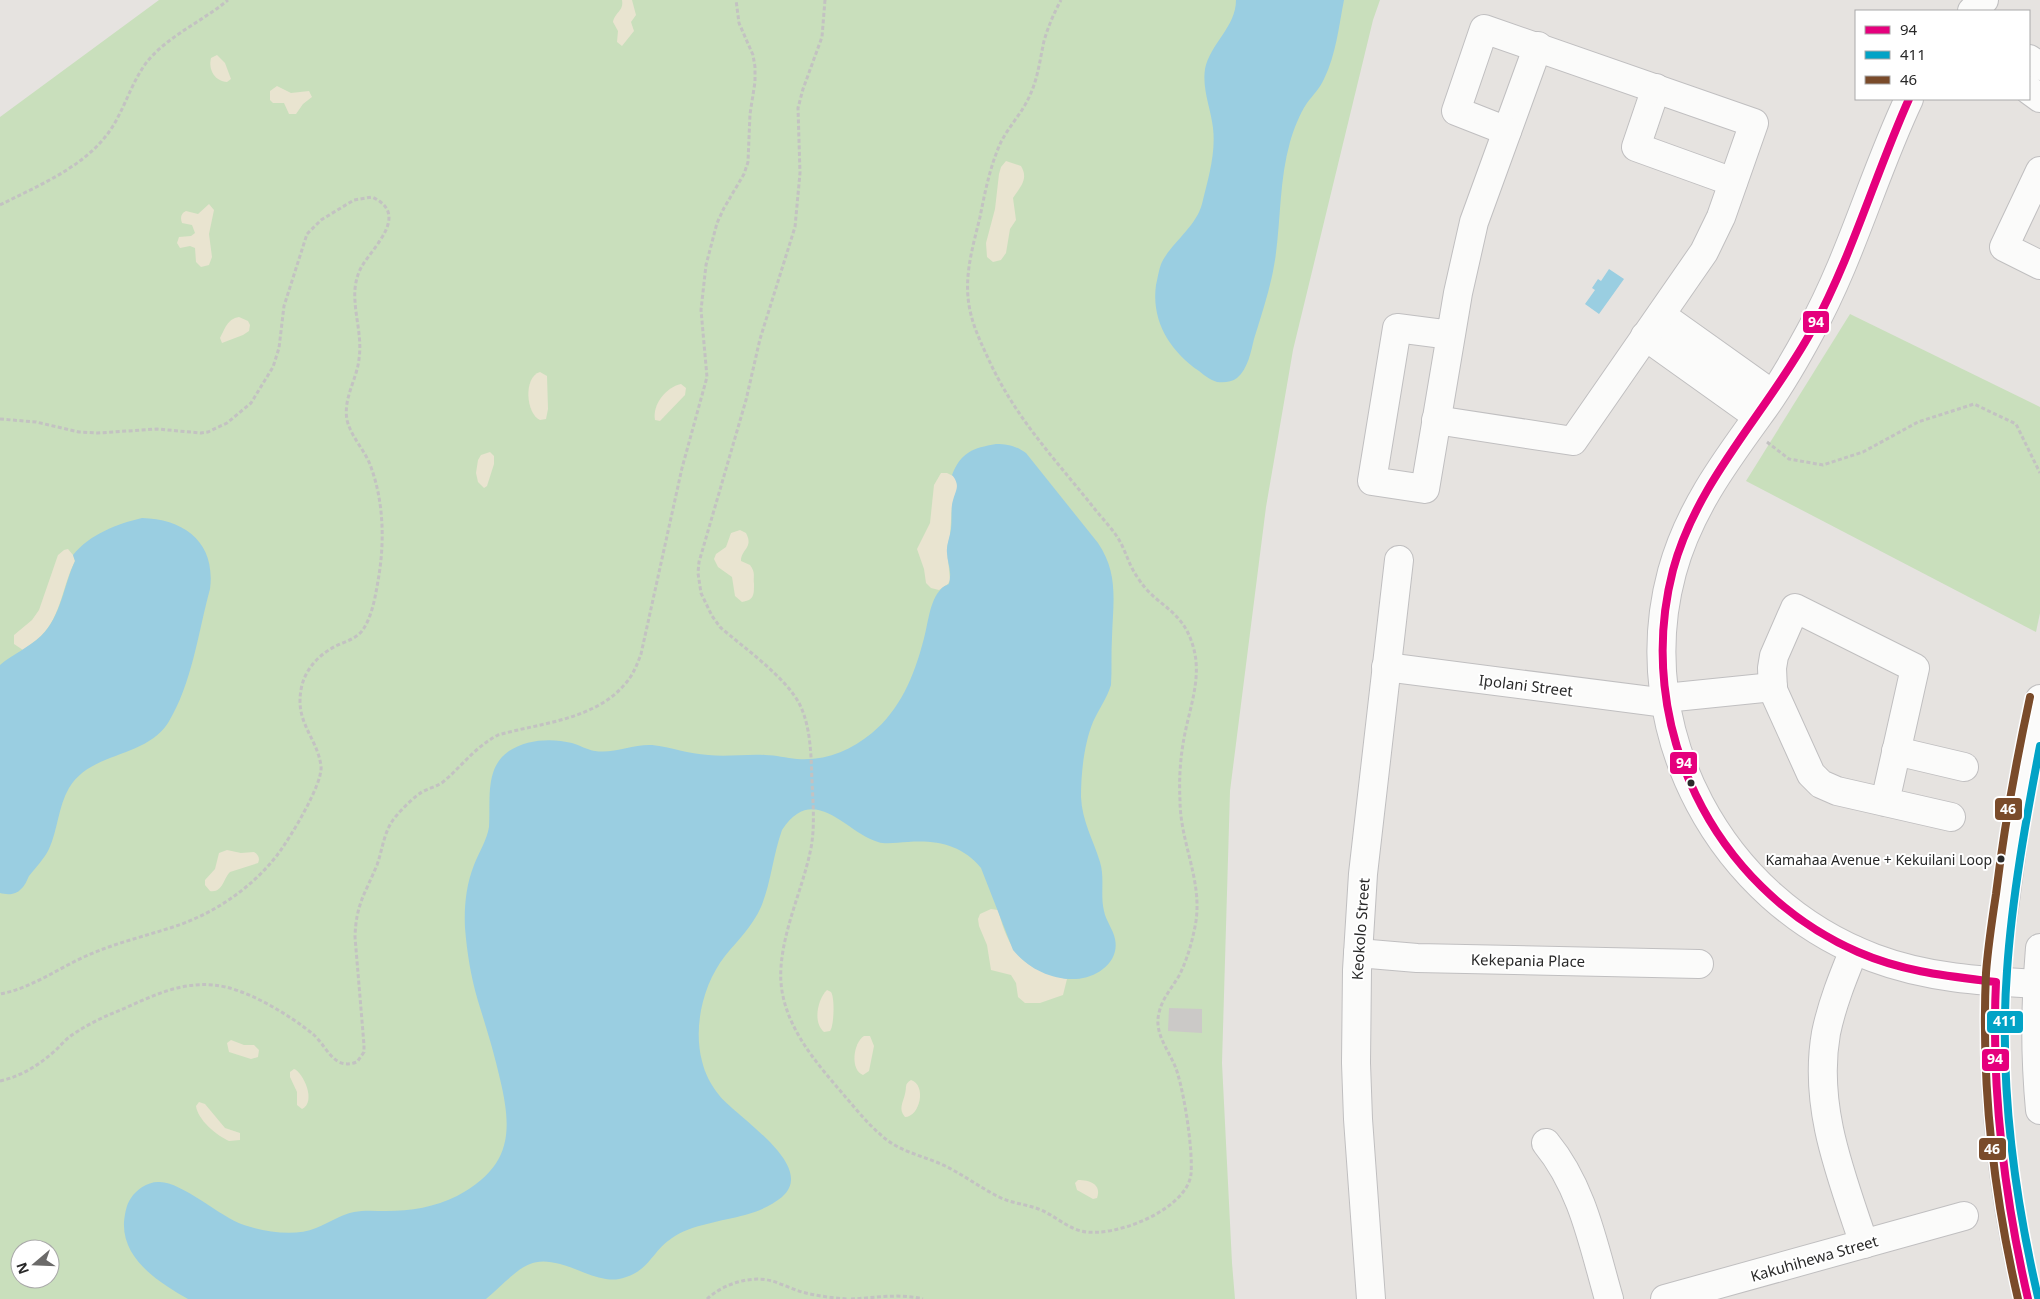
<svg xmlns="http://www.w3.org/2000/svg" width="2040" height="1299" font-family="'Noto Sans',sans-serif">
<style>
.green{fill:#c9dfbc;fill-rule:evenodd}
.sand{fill:#e9e4d0}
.water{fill:#9acee1}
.building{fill:#cbc9c7}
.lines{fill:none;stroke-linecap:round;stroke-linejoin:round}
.minor-casing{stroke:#c0bfc0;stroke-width:30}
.path{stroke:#c3c2c2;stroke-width:3;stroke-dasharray:4 2.5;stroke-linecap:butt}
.minor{stroke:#fbfbfa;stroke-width:28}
.bus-1-casing{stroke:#fff;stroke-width:11}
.bus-2-casing{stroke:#fff;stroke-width:11}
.bus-3-casing{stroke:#fff;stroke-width:11}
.bus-1{stroke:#e5007d;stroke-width:8}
.bus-2{stroke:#02a3c6;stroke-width:8}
.bus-3{stroke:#7a4b2a;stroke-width:8}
.bus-dot{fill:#292929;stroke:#fff;stroke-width:2}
.labels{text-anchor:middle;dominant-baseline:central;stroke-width:4;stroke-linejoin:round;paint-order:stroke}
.bus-label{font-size:14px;fill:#292929;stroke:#fff;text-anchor:end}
.street-label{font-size:15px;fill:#292929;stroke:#fff}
.line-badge{stroke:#fff;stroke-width:2}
.badge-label{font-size:14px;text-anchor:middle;font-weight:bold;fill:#fff}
</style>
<rect width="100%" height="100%" fill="#e6e3e0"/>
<g class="green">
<path d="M159 0H1380L1373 20 1293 350 1266 507 1230 791 1222 1063 1232 1263 1235 1299H0V117ZM20 1249H50V1279H20Z"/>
<path d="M1850 314 2040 407V613L2036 632 1746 481Z"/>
</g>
<g class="sand">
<path d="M622 0H632L636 15 631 22 634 31 622 46 617 42 618 31 613 22C615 12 624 11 622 0Z"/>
<path d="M217 55 225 63 231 79 227 82C215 81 208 70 211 58Z"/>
<path d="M277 86 291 93 309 91 312 97 303 104 296 114H289L284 103H273L270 100V91Z"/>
<path d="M1006 161 1021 166C1029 179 1020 187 1013 198L1016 220 1010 229 1006 253 1001 260 993 262 987 257 986 243 995 209 999 174 1001 167Z"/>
<path d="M209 204 214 210 209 234 212 257 209 265 201 267 196 262 195 248 190 246 180 248 177 243 179 237 191 236 195 233 192 225 182 223C180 218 181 213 186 211L198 214Z"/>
<path d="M239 317 248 321 250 325 249 331 243 335 222 343 220 338C225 329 227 319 239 317Z"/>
<path d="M540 372 547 376 548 409 546 419 540 420C526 414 523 377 540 372Z"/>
<path d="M681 384 686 388 685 395 660 421 655 420C652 405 666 387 681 384Z"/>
<path d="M490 452 494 456V464L487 486 484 488 478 482 476 473 478 460 481 455Z"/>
<path d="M941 473H947L955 477 958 487 952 505 950 536 947 548 950 580 948 584 939 590 931 588 926 583 924 569 917 549 930 523 934 485Z"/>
<path d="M740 530 746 533C754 548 741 549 741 561L750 565C756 573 753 576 754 584 754 595 754 600 742 602L735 596 732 577 718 567 714 559 716 554 726 547 731 533Z"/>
<path d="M68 549 73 555 75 561C63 584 61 616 42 635 36 641 29 645 23 650L14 644V635L32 620 39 610 58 555 64 550Z"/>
<path d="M227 850 241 853 254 852C259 855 260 859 258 863L230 872C223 879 223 893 210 891L205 885V880L215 869 219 853Z"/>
<path d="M991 909 998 910C1010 954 1022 968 1067 979L1063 995 1040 1003H1025L1018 997 1016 983 1011 975 991 970 987 945 979 926 978 919 980 914Z"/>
<path d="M827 990 831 992C835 998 834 1026 830 1031L824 1032C813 1023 817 1000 827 990Z"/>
<path d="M864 1036H870L874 1046 869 1071 863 1075C850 1070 853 1043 864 1036Z"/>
<path d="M231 1040 244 1045H254L259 1050 258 1057 251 1059 229 1052 227 1043Z"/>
<path d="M294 1069C303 1072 317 1102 302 1109L297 1105V1092L290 1077V1072Z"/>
<path d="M911 1080C927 1085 920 1117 905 1117 898 1109 903 1103 905 1094 907 1087 904 1084 911 1080Z"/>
<path d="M199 1102 205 1104 225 1128 240 1133V1140L229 1141C216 1135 198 1120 196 1106Z"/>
<path d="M1078 1180C1089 1180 1102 1184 1097 1198L1093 1199 1077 1190 1075 1183Z"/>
</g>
<g class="water">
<path d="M1236 0H1344C1339 25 1336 55 1324 79 1320 88 1313 95 1307 103 1299 115 1294 129 1290 142 1279 181 1281 221 1275 260 1271 287 1262 313 1254 339 1251 351 1248 369 1237 378 1232 382 1224 383 1217 382 1210 380 1204 375 1199 371 1170 351 1151 321 1156 285 1158 277 1159 267 1163 260 1174 241 1196 226 1202 204 1208 179 1216 154 1213 128 1211 109 1202 90 1205 69 1210 44 1236 27 1236 0Z"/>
<path d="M1609 269 1624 279 1599 314 1585 304 1595 290 1592 288 1598 279 1601 281Z"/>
<path d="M996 444C1008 444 1016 446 1026 453L1098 543C1119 574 1113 602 1112 637 1111 653 1112 669 1111 685 1107 698 1099 709 1093 722 1084 744 1081 773 1081 797 1082 821 1093 839 1100 862 1105 878 1100 895 1104 911 1106 921 1113 929 1115 939 1120 962 1097 978 1076 979 1051 980 1028 968 1013 950L981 868C962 845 937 840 908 842 898 842 887 845 878 842 846 833 814 781 782 830 773 855 771 883 761 907 752 927 738 940 725 956 703 984 693 1027 702 1061 705 1074 711 1085 719 1095 736 1117 818 1166 782 1197 771 1206 759 1211 745 1215 723 1221 690 1225 672 1238 650 1253 650 1272 619 1279 608 1281 596 1277 585 1273 530 1250 527 1263 486 1299H188C160 1283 122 1260 124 1222 125 1214 126 1205 131 1198 136 1190 147 1182 158 1182 180 1180 220 1217 244 1225 266 1232 295 1237 316 1228 329 1223 340 1215 354 1212 364 1210 376 1211 386 1211 411 1211 435 1207 457 1196 511 1167 513 1133 500 1079 494 1052 486 1027 478 1001 471 977 467 953 465 928 464 907 466 885 474 865 479 852 487 840 489 827 491 801 484 768 509 751 527 739 552 738 572 743 580 745 587 750 595 751 614 754 633 744 652 745 671 747 689 754 708 755 727 757 746 754 765 755 776 755 786 758 797 759 826 761 850 751 872 733 900 710 914 676 923 642 928 626 929 601 941 589 948 582 949 589 950 577 951 569 947 561 947 553 946 545 950 537 951 529 952 521 951 513 952 505 954 491 962 487 952 475 961 452 973 448 996 444Z"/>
<path d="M142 518C185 519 216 543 210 589 198 633 192 684 168 723 144 759 91 751 69 788 58 807 58 829 49 849 44 859 36 867 29 876 27 880 25 886 21 889 16 895 7 895 0 893V665C13 654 28 648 41 636 61 617 64 584 75 561L73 555C90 534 117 524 142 518Z"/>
</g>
<path class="building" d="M1169 1008 1202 1009V1033L1168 1031Z"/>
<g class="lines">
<defs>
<g id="minor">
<path d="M1972 11 1984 0"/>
<path d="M2029 59 2040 66"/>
<path d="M1656 88 1636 147 1733 182"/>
<path d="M2029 90 2040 98"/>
<path d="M1909 99C1873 175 1851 258 1810 332 1796 358 1781 384 1764 408 1727 459 1689 509 1672 572 1629 731 1721 901 1874 958 1927 978 1981 981 2037 984"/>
<path d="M2040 171 2004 247 2040 265"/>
<path d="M1661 315 1772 394"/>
<path d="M1451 335 1397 328 1372 481 1425 489 1458 293 1474 222 1538 46"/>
<path d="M1645 336 1757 416"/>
<path d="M1436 420 1573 441 1704 252 1721 217 1754 123 1484 29 1456 111 1507 131"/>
<path d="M1386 667 1666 703"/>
<path d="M1665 698 1773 687"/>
<path d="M1896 751 1964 767"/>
<path d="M1885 802 1915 668 1795 608 1774 656 1772 668 1773 690 1811 774 1821 784 1837 791 1951 817"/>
<path d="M2040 948C2035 1002 2035 1056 2040 1110"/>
<path d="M1854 950C1843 977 1832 1004 1826 1033 1813 1107 1841 1175 1864 1244"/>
<path d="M1358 953 1417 958 1699 964"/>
<path d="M1546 1143C1583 1188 1593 1244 1609 1299"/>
<path d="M1371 1299 1358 1119 1356 1063 1357 970 1363 874 1399 560"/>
<path d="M1665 1299 1964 1216"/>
<path d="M2028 1299C2003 1197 1991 1088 1996 983 1997 950 2003 918 2007 885 2015 822 2026 760 2040 699"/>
</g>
</defs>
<use href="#minor" class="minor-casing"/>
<g class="path">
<path d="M825 0 822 37 803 89 798 108 800 173 795 227 760 339 746 400 699 562 698 573 701 593 712 616 720 627C744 648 786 677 800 705 811 728 811 756 812 781 813 804 815 826 811 848 803 888 784 926 781 967 777 1018 813 1059 843 1094 855 1108 867 1123 881 1135 898 1151 920 1155 941 1164 961 1173 979 1187 999 1197 1013 1204 1027 1204 1041 1210 1055 1216 1066 1227 1081 1231 1113 1239 1187 1210 1191 1174 1193 1151 1185 1098 1178 1075 1173 1054 1153 1036 1159 1013 1162 998 1173 987 1180 974 1188 957 1193 939 1196 921 1202 879 1180 842 1180 800 1179 782 1180 762 1183 744 1188 711 1203 679 1193 646 1182 608 1156 607 1138 578 1129 566 1126 551 1118 538 1110 526 1099 515 1090 503 1052 456 1013 414 988 358 980 341 972 324 969 305 964 275 973 246 980 217 985 192 990 166 1001 142 1009 126 1023 112 1030 95 1038 78 1040 59 1044 41 1048 27 1054 13 1061 0"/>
<path d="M0 205C41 184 88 166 113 126 127 103 134 75 152 56 174 33 204 20 228 0"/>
<path d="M0 419 36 422 79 432 98 433 157 429 201 433 208 432 227 423 251 403 273 367 279 348 284 306 307 234 321 220 354 200 372 197C410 214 374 246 362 266 356 276 354 289 355 301 356 320 362 339 359 359 357 379 343 398 347 420 351 436 362 447 369 462 384 499 385 542 378 581 375 598 372 617 362 631 356 638 348 641 340 644 322 652 307 666 302 685 293 722 317 736 321 766 323 784 290 838 278 854 253 887 215 913 176 926 146 936 115 943 86 956 57 969 32 988 0 994"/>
<path d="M1767 442 1789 459 1823 465 1863 452 1918 422 1974 404 2016 424 2040 473"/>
<path d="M0 1081C22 1076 39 1065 56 1050 61 1045 66 1039 72 1035 88 1024 105 1016 123 1009 152 996 180 982 213 985 244 987 290 1015 314 1035 323 1043 328 1056 339 1062 346 1065 351 1064 357 1062L364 1052V1045L355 937C356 904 365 894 377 865 383 848 384 829 397 815 403 808 414 797 422 792 429 788 436 787 443 782 462 766 475 747 498 735 540 723 595 720 625 684 633 675 637 665 641 654L682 468 707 377 701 310 706 265 717 223 724 208 744 174 748 162 750 114 755 82V67L753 55 739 23 736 0"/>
<path d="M707 1299C723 1284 751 1275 772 1281 782 1284 792 1289 802 1292 817 1296 833 1298 848 1299"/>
<path d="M851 1299C875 1298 899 1293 923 1299"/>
</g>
<use href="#minor" class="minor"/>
<defs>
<path id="bus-1" d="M1909 99C1875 175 1852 256 1812 330 1768 411 1697 480 1673 570 1633 724 1712 888 1858 952 1904 972 1947 976 1996 982 1991 1089 2004 1195 2028 1299"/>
<path id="bus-2" d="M2038 1297C2013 1190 1999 1080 2007 971 2012 897 2026 819 2040 746"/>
<path id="bus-3" d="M2018 1299C1993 1192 1981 1083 1986 973 1988 946 1992 920 1996 894 2004 828 2016 762 2030 697"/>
</defs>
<use href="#bus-1" class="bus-1-casing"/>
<use href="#bus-2" class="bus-2-casing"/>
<use href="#bus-3" class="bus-3-casing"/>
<use href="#bus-1" class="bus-1"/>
<use href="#bus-2" class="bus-2"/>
<use href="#bus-3" class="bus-3"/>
</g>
<g class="bus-dot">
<circle cx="1691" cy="783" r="4.5"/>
<circle cx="2001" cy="859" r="4.5"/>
</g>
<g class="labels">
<g class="bus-label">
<text x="1992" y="859">Kamahaa Avenue + Kekuilani Loop</text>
</g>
<g class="street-label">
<text transform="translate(1526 685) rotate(7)">Ipolani Street</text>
<text transform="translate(1360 929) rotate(-86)">Keokolo Street</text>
<text transform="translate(1528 960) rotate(1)">Kekepania Place</text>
<text transform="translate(1814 1258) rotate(-16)">Kakuhihewa Street</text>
</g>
</g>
<g class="line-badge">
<rect x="1802" y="310" width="28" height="24" rx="5" fill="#e5007d"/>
<rect x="1669" y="751" width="29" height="24" rx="5" fill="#e5007d"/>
<rect x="1994" y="797" width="29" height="24" rx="5" fill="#7a4b2a"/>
<rect x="1986" y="1010" width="38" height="24" rx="5" fill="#02a3c6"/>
<rect x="1981" y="1048" width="29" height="24" rx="5" fill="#e5007d"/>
<rect x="1978" y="1137" width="29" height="24" rx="5" fill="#7a4b2a"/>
</g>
<g class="badge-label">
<text x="1816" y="327">94</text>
<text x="1684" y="768">94</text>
<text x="2008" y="814">46</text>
<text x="2005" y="1026">411</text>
<text x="1995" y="1064">94</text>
<text x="1992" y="1154">46</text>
</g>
<rect x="1855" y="10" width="175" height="90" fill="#ffffff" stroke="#a9a9a9"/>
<rect x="1865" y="26" width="25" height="8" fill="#e5007d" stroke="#a9a9a9"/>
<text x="1900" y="35" font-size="15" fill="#292929">94</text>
<rect x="1865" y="51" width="25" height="8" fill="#02a3c6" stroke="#a9a9a9"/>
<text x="1900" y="60" font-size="15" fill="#292929">411</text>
<rect x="1865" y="76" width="25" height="8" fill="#7a4b2a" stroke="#a9a9a9"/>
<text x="1900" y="85" font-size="15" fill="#292929">46</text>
<g transform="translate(35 1264) rotate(251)"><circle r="24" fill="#ffffff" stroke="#a9a9a9"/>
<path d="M0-4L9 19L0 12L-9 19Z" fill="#6b6a69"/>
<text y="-8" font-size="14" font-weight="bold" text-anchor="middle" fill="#292929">N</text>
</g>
</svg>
